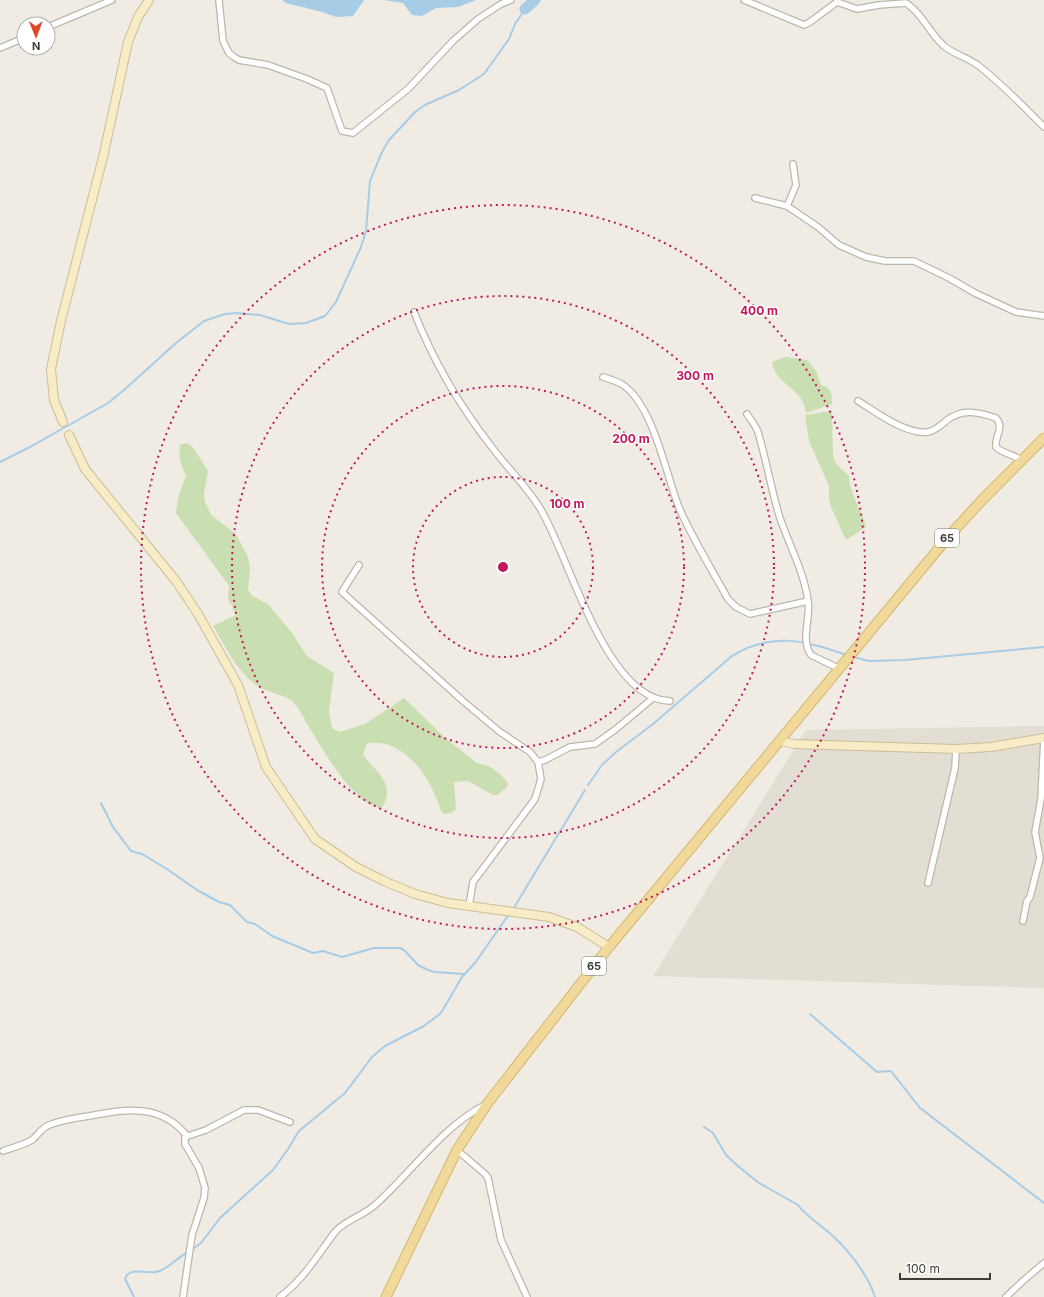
<svg xmlns="http://www.w3.org/2000/svg" width="1044" height="1297" font-family="Inter,sans-serif">
<style>
.residential{fill:#e3ded3}
.green{fill:#cadfb1}
.water{fill:#a6cce6}
.lines{fill:none;stroke-linecap:round;stroke-linejoin:round}
.stream{stroke:#a6cce6;stroke-width:2}
.river{stroke:#a6cce6;stroke-width:11}
.street-casing{stroke:#bdb6ab;stroke-width:8}
.secondary-casing{stroke:#cabe98;stroke-width:10}
.primary-casing{stroke:#d4b66e;stroke-width:11}
.street{stroke:#fff;stroke-width:5.5}
.secondary{stroke:#f7ecc6;stroke-width:8}
.primary{stroke:#f1d99b;stroke-width:9}
.ring{fill:none;stroke:#c2185b;stroke-width:2;stroke-dasharray:2 4}
.labels{text-anchor:middle;dominant-baseline:central;stroke-width:3;stroke-linejoin:round;paint-order:stroke}
.shield{fill:#fff;stroke:#7a7672;stroke-width:1}
.shield-label{font-size:11px;font-weight:bold;fill:#413c35}
.centre{fill:#c2185b;stroke:#fff;stroke-width:2}
.ring-label{font-size:12px;text-anchor:middle;font-weight:bold;fill:#c2185b;stroke:#fff;stroke-width:3;stroke-linejoin:round;paint-order:stroke}
</style>
<rect width="100%" height="100%" fill="#f0ece4"/>
<path class="residential" d="M1044 726V988L653 976 806 730Z"/>
<g class="green">
<path d="M786 357 807 360 816 371 821 385C832 388 832 394 832 404L806 413C804 388 775 385 772 362Z"/>
<path d="M832 411 833 456 836 464 849 476C849 492 862 511 866 527L846 540 831 507 829 498V486L809 441 805 415Z"/>
<path d="M186 443 193 447 208 471 204 493 205 502 212 516 235 533 248 557 250 569 248 589 252 596 268 604 292 633 307 656 334 673 329 711 332 728 340 732 365 724 404 698 443 736 477 763 489 766 501 775 508 783V786L498 795H493L468 781 454 782 456 809 452 813 444 814 441 811C432 780 405 737 367 743L363 755C378 774 396 784 382 808 354 807 321 746 307 724 303 717 298 706 292 701 286 695 264 692 256 685 237 671 225 646 213 626L236 615 228 599 229 586 176 513 178 497 186 476C181 466 178 457 180 445Z"/>
</g>
<g class="water">
<path d="M282 0H364L353 16 336 17 322 12 286 3Z"/>
<path d="M383 0H476L458 7 436 8 422 16 412 15 403 3Z"/>
</g>
<g class="lines">
<g class="stream">
<path d="M0 462 30 447 108 403 124 390 176 343 204 321 225 314 236 313 260 315 289 324 306 323 325 316 336 302 361 247 366 231 370 181 382 152 389 140 415 112 425 105 459 90 484 74 509 39 515 24 525 9"/>
<path d="M853 657 869 661 905 660 1044 647"/>
<path d="M588 785 602 765 616 752 653 724 732 656C773 631 805 641 847 655"/>
<path d="M101 803 113 827 131 851 142 854 167 869 197 890 219 902 230 905 247 922 255 924 272 936 313 953 323 951 342 957 374 948H400L404 950 418 965 428 970 435 972 464 974"/>
<path d="M515 906 585 790"/>
<path d="M810 1014 877 1072 891 1071 920 1108 1044 1203"/>
<path d="M704 1127 713 1133 726 1155 739 1167 759 1183 798 1205C807 1217 822 1226 833 1236 850 1252 868 1275 875 1297"/>
<path d="M193 1249 201 1243 220 1218 273 1170 288 1149 299 1131 345 1093 372 1057 385 1046 424 1026 441 1013 462 977 475 963 507 917"/>
<path d="M134 1297 125 1279C129 1266 147 1274 156 1272 166 1271 178 1257 188 1252"/>
</g>
<path class="river" d="M525 9 535 0"/>
<defs>
<g id="street">
<path d="M219 0 223 41 229 53 234 57 239 60 268 65 307 79 327 88 342 131 353 133 408 89 453 41 478 19 501 4 511 0"/>
<path d="M744 0 804 25 810 22 837 2 857 9 879 5 906 3C923 14 929 33 944 46 955 55 969 58 979 66 1002 84 1023 106 1044 127"/>
<path d="M48 27 112 0"/>
<path d="M0 48 24 38"/>
<path d="M755 198 787 206 818 227 839 245 866 257 885 261H914L949 278 975 293 1016 312 1044 316"/>
<path d="M787 206 796 185 793 164"/>
<path d="M414 312C433 360 459 405 491 446 507 468 527 486 541 510 569 556 606 700 670 701"/>
<path d="M603 377C610 379 617 381 623 385 654 406 666 476 680 510 694 541 712 570 728 599L736 607 750 614 808 601"/>
<path d="M858 401C876 412 906 435 928 432 935 431 941 425 946 421 962 408 979 412 996 418 1005 428 994 437 996 447 1003 454 1013 454 1021 460"/>
<path d="M747 414C750 419 756 426 758 432 766 459 771 488 779 515 788 543 804 571 808 601 811 619 800 639 811 655L840 669"/>
<path d="M359 565 342 592 463 701 500 732 530 752 538 762 541 779 535 799 473 882 469 906"/>
<path d="M538 762 545 760 570 747 595 744 616 729 653 698"/>
<path d="M928 883 955 768 956 749"/>
<path d="M1023 921 1027 901 1030 897 1040 858 1035 832 1041 799 1044 738"/>
<path d="M457 1150 485 1174 488 1178 501 1240 527 1297"/>
<path d="M3 1151C12 1148 23 1145 32 1140 37 1136 41 1129 47 1126 60 1120 75 1118 89 1116 126 1109 161 1103 187 1136"/>
<path d="M183 1297 192 1235 204 1198 205 1188 199 1168 185 1144V1137L206 1130 244 1110H258L290 1122"/>
<path d="M280 1297C304 1279 317 1256 335 1232 345 1220 363 1216 375 1205 409 1175 444 1125 485 1105"/>
<path d="M1006 1297 1024 1280 1044 1263"/>
</g>
<g id="secondary">
<path d="M63 422 54 400 51 369 61 321 104 153 128 42 138 17 149 0"/>
<path d="M69 435 85 469 176 581 198 614 238 685 266 767 315 839 356 867 384 881 415 894 448 903 549 917 577 927 609 947"/>
<path d="M781 741 794 744 956 749 991 747 1044 738"/>
</g>
<path id="primary" d="M386 1297 457 1150 487 1104 609 947 949 536 983 499 1044 438"/>
</defs>
<use href="#street" class="street-casing"/>
<use href="#secondary" class="secondary-casing"/>
<use href="#primary" class="primary-casing"/>
<use href="#street" class="street"/>
<use href="#secondary" class="secondary"/>
<use href="#primary" class="primary"/>
</g>
<g class="ring">
<circle cx="503" cy="567" r="90"/>
<circle cx="503" cy="567" r="181"/>
<circle cx="503" cy="567" r="271"/>
<circle cx="503" cy="567" r="362"/>
</g>
<g class="labels">
<g class="shield">
<rect x="935" y="529" width="24" height="18" rx="3"/>
<rect x="582" y="957" width="24" height="18" rx="3"/>
</g>
<g class="shield-label">
<text x="947" y="538">65</text>
<text x="594" y="966">65</text>
</g>
</g>
<circle cx="503" cy="567" r="6" class="centre"/>
<g class="ring-label">
<text x="759" y="315">400 m</text>
<text x="695" y="380">300 m</text>
<text x="631" y="443">200 m</text>
<text x="567" y="508">100 m</text>
</g>
<g transform="translate(36 36) rotate(179)"><circle r="19" fill="#ffffff" stroke="#b3b1ae"/>
<path d="M0-3L7 15L0 10L-7 15Z" fill="#df472b"/>
<text y="-6" font-size="11" font-weight="bold" text-anchor="middle" fill="#413c35">N</text>
</g>
<path d="M900 1273v6h90v-6" fill="none" stroke="#413c35" stroke-width="2"/>
<text x="906" y="1273" font-size="12" fill="#413c35" stroke="#ffffff" stroke-width="3" paint-order="stroke">100 m</text>
</svg>
